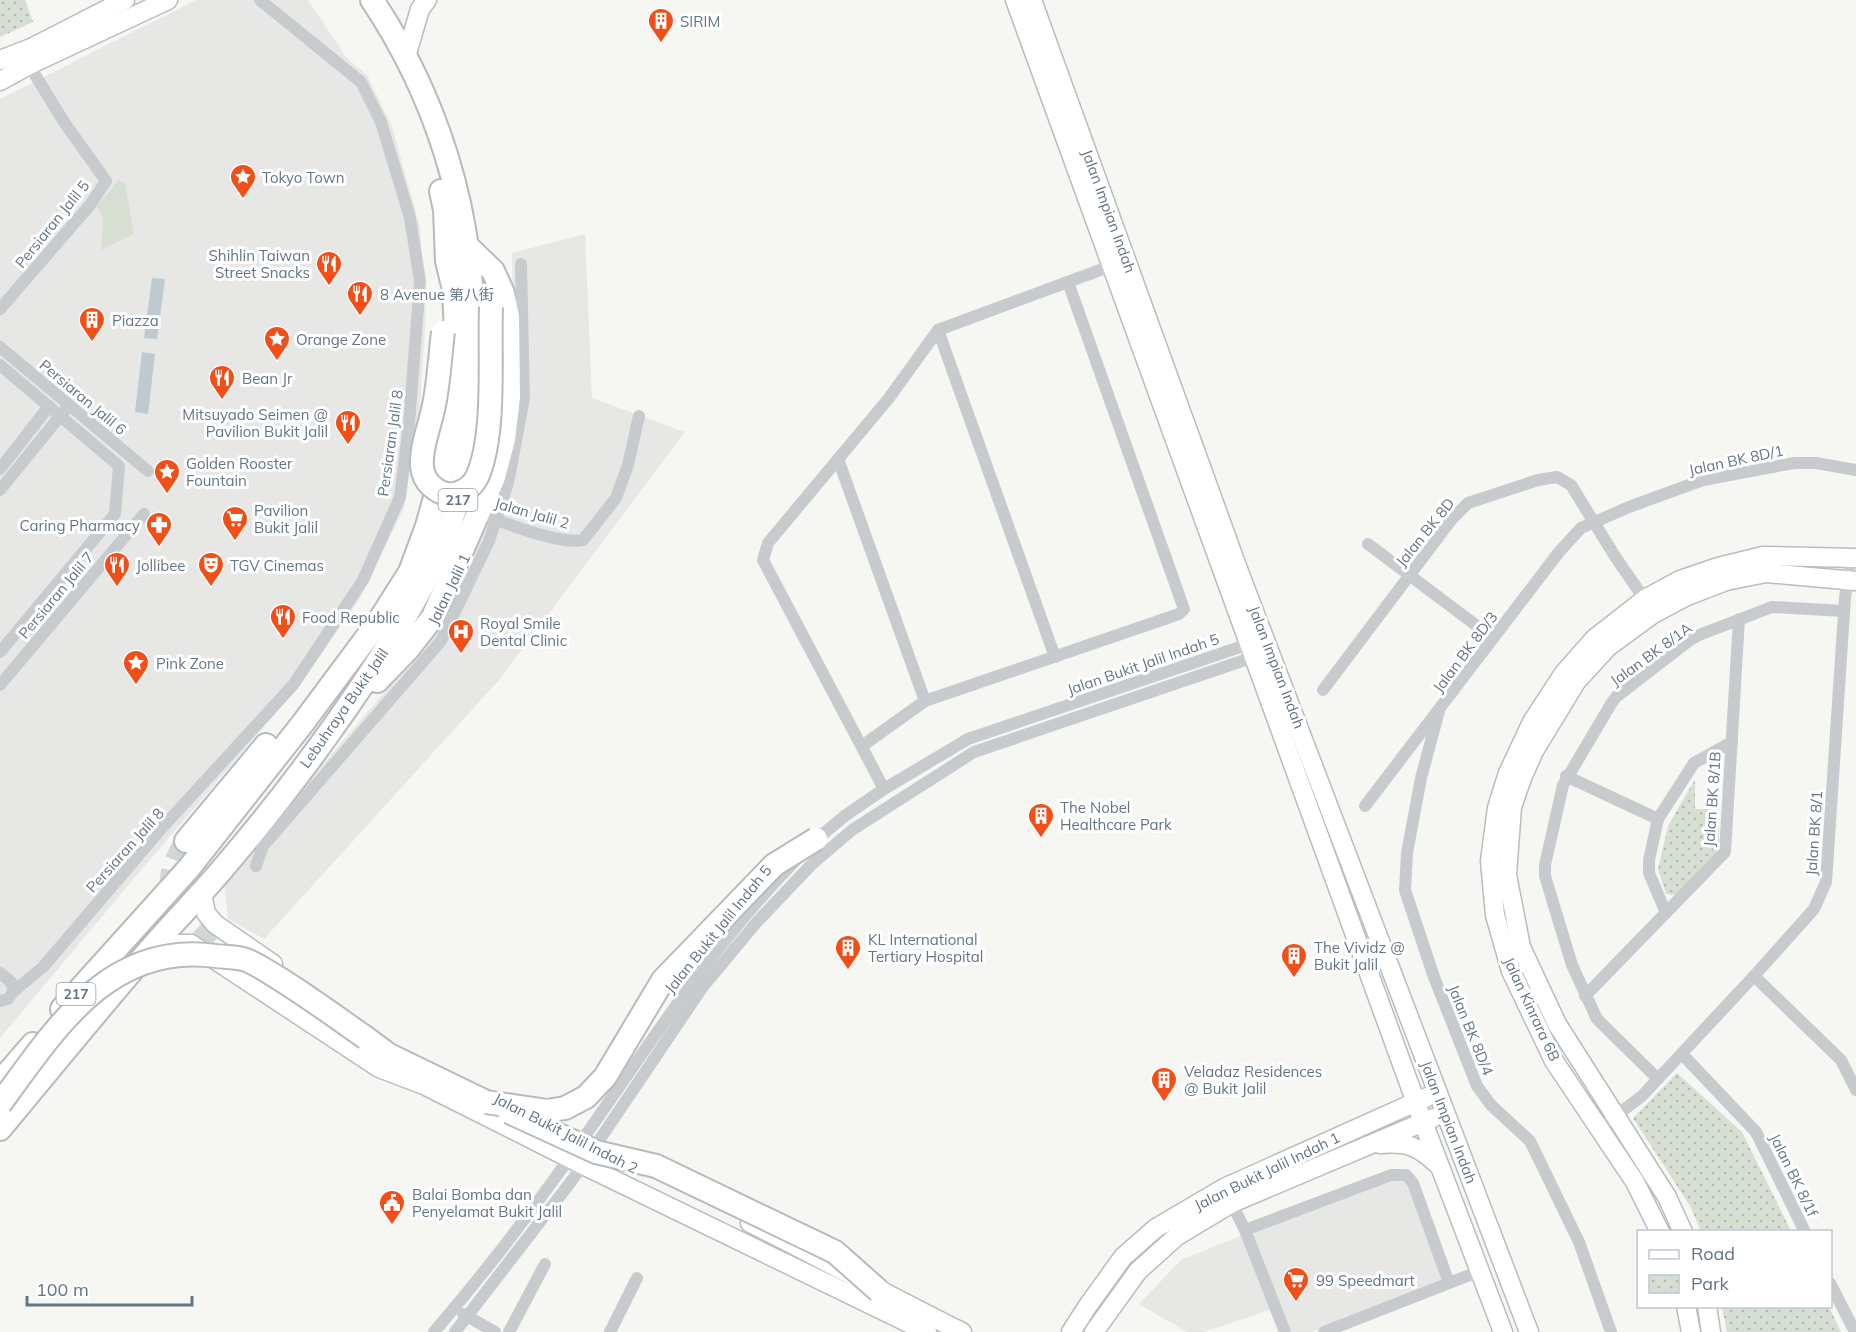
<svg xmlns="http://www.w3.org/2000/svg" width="1856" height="1332" font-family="Mulish,'Noto Sans SC',sans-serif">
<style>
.built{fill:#e7e8e6}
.grass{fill:#d7dfd3}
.park{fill:url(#park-dots)}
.water{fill:#becacf}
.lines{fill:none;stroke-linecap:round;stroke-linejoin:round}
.highway-tunnel{stroke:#d1d6d7;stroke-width:22;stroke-dasharray:22 11;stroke-linecap:butt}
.secondary-casing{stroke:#b7bdc1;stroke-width:21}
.highway-casing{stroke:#b7bbbe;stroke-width:26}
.street{stroke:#c8cbce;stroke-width:12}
.secondary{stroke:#fff;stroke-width:18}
.highway{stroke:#fff;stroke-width:22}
.highway-bridge-casing{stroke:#b7bbbe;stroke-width:26;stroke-linecap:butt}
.highway-bridge{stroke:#fff;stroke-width:22}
.labels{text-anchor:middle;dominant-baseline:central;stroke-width:6;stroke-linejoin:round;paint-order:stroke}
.shield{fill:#fff;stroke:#929faa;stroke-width:1.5}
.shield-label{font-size:14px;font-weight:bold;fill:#637686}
.poi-label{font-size:15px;fill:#637686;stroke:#fff;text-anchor:start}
.street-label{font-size:15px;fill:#637686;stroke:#fff}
</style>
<defs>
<pattern id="park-dots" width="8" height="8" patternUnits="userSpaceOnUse" patternTransform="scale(1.5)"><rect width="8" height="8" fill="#d7dfd3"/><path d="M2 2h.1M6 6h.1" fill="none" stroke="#b2b9b1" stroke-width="1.8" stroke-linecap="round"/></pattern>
</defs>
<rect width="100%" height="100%" fill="#f6f6f2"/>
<g class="built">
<path d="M196 0H308L346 57 367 75 392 126 420 227 426 313 420 406 404 508 359 600 300 685 130 883 0 1038V99Z"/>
<path d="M585 234 592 398 685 432 499 680 264 939 228 919 224 880 435 633 467 574 499 486 515 388 512 253Z"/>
<path d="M1403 1179 1409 1186 1445 1281 1312 1332H1289L1279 1307 1204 1332H1187L1139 1304 1181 1260 1263 1227 1390 1180Z"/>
</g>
<path class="grass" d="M119 180 125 184 134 234 101 250 103 219 97 206Z"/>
<g class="park">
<path d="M0 0H25L33 22 0 37Z"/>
<path d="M1695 779V809H1719V852L1675 895 1666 894 1658 869 1668 826Z"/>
<path d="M1677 1073 1742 1132 1791 1231H1701L1690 1206 1633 1118Z"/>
<path d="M1722 1307H1829L1841 1332H1727Z"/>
</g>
<g class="water">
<path d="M152 278 165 279 157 339 144 338Z"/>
<path d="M142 352 155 354 148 414 135 412Z"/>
</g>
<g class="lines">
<path class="highway-tunnel" d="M186 841C179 853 172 865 171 879 170 885 173 892 175 897 185 929 214 944 240 961"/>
<defs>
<g id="secondary">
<path d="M1015 0 1423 1122 1503 1332"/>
<path d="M1032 0 1238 569 1529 1332"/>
<path d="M406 57 420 9 427 0"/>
<path d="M0 60 31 48 125 0"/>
<path d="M0 81 29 65 168 0"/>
<path d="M202 893 206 913 215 924 273 964"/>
<path d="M150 950 169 944H191L379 1068 424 1085 583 1165 927 1332"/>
<path d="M1380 1144C1408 1142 1418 1146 1438 1165"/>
<path d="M750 1223C821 1258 891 1297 962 1332"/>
<path d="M1660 1232 1635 1182 1554 1061 1511 971 1495 915 1490 861 1497 808 1508 773 1532 722 1564 673 1595 638 1645 599 1680 580 1718 567 1763 556 1856 558"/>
<path d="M1683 1232 1667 1197 1557 1024 1521 947 1507 875 1512 807 1522 778 1534 751 1576 682 1608 647 1653 614 1687 596 1726 581 1766 573 1856 581"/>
<path d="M1686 1306 1691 1332"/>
<path d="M1707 1306 1711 1332"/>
<path d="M1071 1332 1087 1307 1123 1257 1156 1228 1224 1188 1427 1097"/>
<path d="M1094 1332 1138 1271 1177 1236 1232 1203 1433 1118"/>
</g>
<g id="highway">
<path d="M377 681 408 649 433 617 494 477 504 439 509 397 508 317 503 293 493 271 467 246"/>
<path d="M186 841 266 745"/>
<path d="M62 1009 189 868 303 723 379 621 410 572 427 526 443 469 452 413 456 333 454 290 447 261 445 210 441 191"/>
<path d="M366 1038 389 1055 486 1102"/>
<path d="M0 1082 33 1044"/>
<path d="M0 1129C49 1070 97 1011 147 953 174 921 204 892 230 860 282 799 331 733 375 666 408 614 439 562 457 503 473 449 473 377 472 320 472 208 435 94 372 0"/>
</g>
</defs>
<use href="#secondary" class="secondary-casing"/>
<use href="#highway" class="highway-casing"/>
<g class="street">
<path d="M0 309 90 205 106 181 64 122 29 65"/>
<path d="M938 330 1055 657"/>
<path d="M0 347 148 471"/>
<path d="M0 365 119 466 115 514 0 652"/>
<path d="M838 459 925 701"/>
<path d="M0 469 49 406"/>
<path d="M0 490 65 410"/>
<path d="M492 518C512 526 563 545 583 540L616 498 628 465 639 416"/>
<path d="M1368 544 1493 638"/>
<path d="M0 685 144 514"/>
<path d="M1323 690 1452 519 1468 503 1538 480 1557 477 1571 485 1616 558 1648 604"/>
<path d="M1439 711 1421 778 1407 853 1405 890 1434 977 1477 1086 1491 1105 1530 1141 1579 1242 1611 1332"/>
<path d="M862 746 925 701 1179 614 1184 609 1068 282"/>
<path d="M1566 776 1658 819"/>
<path d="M884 789 763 560 768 543 889 398 938 330 1111 266"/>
<path d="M1365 806 1559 552 1581 528 1629 507 1703 480 1794 463H1816L1856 470"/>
<path d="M812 843 846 815 884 789 968 739 1249 644"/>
<path d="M256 866 263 846 441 641 489 541 508 483 524 399 521 264"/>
<path d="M1666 913 1649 873V860L1658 819 1694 763 1732 742"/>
<path d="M0 973 11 982 14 991"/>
<path d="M1754 976 1841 1060 1856 1090"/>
<path d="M1585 996 1725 852 1739 619"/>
<path d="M0 1001 8 999 14 991 43 967 161 829 293 685 363 580 400 497 409 424 420 281 410 218 381 122 361 82 260 0"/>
<path d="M1682 1054 1756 1132 1805 1232"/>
<path d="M1658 1079 1597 1019 1572 965 1545 876V865L1563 785 1611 704 1616 697 1690 640 1699 635 1772 607 1844 611"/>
<path d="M1609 1121 1642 1096 1754 976 1814 909 1826 882 1845 598 1851 558"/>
<path d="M1229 1198 1245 1230 1285 1332"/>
<path d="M1245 1230 1391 1175H1406L1413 1183 1449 1283"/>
<path d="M1830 1283 1855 1332"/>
<path d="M463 1314 495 1332"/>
<path d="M434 1332C481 1277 526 1219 568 1160 641 1058 706 952 794 862"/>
<path d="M455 1332 573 1179 702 988 756 923 811 865 852 830 974 752 1254 657"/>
<path d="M509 1332 545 1264"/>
<path d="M610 1332 637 1278"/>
<path d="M1324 1332 1480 1271"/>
</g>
<use href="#secondary" class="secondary"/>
<use href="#highway" class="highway"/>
<defs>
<g id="highway-bridge">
<path d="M443 332C440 356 439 381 434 405 431 423 418 453 423 472 427 487 444 498 458 493 468 490 474 484 478 475 496 431 489 356 491 307"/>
<path d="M486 1102 547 1111 565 1108 586 1097 605 1077 663 980 774 865 816 839"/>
<path d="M0 1104C55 1029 109 941 216 956 224 957 234 957 243 959 254 962 265 970 275 976 306 995 336 1017 366 1038"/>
<path d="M509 1112 596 1152 656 1166 835 1252 879 1291"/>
</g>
</defs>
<use href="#highway-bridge" class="highway-bridge-casing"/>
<use href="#highway-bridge" class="highway-bridge"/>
</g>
<defs>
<symbol id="building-pin" viewBox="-11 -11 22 30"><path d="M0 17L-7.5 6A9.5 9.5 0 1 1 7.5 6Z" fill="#f14e18" stroke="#fff"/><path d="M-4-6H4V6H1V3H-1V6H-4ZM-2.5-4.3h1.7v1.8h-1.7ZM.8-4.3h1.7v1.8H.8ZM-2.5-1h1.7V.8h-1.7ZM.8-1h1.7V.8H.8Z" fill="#fff"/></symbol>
<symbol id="sight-pin" viewBox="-11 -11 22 30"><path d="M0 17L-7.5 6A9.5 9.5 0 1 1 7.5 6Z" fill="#f14e18" stroke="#fff"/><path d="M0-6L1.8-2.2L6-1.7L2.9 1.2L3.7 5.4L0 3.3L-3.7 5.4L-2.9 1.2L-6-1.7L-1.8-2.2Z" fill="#fff"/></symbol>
<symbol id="restaurant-pin" viewBox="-11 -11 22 30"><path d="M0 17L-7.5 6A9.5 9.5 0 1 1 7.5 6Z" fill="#f14e18" stroke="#fff"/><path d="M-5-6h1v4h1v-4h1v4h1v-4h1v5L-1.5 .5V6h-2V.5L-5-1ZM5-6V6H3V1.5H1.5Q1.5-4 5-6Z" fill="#fff"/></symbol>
<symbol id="supermarket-pin" viewBox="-11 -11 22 30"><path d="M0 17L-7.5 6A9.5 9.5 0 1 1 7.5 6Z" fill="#f14e18" stroke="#fff"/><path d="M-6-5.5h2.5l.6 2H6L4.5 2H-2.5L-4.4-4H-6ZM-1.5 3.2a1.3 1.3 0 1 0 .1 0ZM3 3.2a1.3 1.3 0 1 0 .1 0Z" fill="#fff"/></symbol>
<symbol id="pharmacy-pin" viewBox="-11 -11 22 30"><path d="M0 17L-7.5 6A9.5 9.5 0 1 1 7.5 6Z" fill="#f14e18" stroke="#fff"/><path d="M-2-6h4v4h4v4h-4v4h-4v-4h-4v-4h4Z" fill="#fff"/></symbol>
<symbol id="theatre-pin" viewBox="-11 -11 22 30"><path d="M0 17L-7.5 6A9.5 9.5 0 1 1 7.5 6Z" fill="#f14e18" stroke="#fff"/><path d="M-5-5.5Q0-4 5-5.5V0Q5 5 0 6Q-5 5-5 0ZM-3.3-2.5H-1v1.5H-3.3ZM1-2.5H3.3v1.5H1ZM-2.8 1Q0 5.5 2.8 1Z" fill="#fff"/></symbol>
<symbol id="hospital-pin" viewBox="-11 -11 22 30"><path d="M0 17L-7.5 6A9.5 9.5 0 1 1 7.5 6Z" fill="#f14e18" stroke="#fff"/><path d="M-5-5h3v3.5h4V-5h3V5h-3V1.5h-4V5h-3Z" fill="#fff"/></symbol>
<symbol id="civic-pin" viewBox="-11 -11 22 30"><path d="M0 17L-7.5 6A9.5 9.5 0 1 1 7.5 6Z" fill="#f14e18" stroke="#fff"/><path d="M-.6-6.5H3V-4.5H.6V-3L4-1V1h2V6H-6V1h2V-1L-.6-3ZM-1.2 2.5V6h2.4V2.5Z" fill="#fff"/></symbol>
</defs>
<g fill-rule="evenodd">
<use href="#building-pin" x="646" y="6" width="30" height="40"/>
<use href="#sight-pin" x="228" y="162" width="30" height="40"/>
<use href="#restaurant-pin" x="314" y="249" width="30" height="40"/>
<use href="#restaurant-pin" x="345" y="279" width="30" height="40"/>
<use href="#building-pin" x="77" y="305" width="30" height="40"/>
<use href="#sight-pin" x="262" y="324" width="30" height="40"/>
<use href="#restaurant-pin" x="207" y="363" width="30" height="40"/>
<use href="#restaurant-pin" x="333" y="408" width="30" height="40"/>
<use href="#sight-pin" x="152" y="457" width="30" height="40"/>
<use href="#supermarket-pin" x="220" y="504" width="30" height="40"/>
<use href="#pharmacy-pin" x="144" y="510" width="30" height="40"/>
<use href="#restaurant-pin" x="102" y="550" width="30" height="40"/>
<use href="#theatre-pin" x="196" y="550" width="30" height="40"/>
<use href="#restaurant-pin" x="268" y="602" width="30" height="40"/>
<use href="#hospital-pin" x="446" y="617" width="30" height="40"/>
<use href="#sight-pin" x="121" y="648" width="30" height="40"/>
<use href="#building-pin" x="1026" y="801" width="30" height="40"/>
<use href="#building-pin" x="833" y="933" width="30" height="40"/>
<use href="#building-pin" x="1279" y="941" width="30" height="40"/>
<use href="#building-pin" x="1149" y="1065" width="30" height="40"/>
<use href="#civic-pin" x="377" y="1188" width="30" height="40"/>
<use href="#supermarket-pin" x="1281" y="1265" width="30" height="40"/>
</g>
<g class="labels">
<g class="shield">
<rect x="438.5" y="489" width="39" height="22" rx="4.5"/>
<rect x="56.5" y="983" width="39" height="22" rx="4.5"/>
</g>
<g class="shield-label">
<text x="458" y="500">217</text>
<text x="76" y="994">217</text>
</g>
<g class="poi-label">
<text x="680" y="21">SIRIM</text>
<text x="262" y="177">Tokyo Town</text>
<text x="310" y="255" text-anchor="end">Shihlin Taiwan<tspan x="310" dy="17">Street Snacks</tspan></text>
<text x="380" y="294">8 Avenue 第八街</text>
<text x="112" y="320">Piazza</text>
<text x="296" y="339">Orange Zone</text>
<text x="242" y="378">Bean Jr</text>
<text x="328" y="414" text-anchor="end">Mitsuyado Seimen @<tspan x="328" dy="17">Pavilion Bukit Jalil</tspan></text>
<text x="186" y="463">Golden Rooster<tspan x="186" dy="17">Fountain</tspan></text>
<text x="254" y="510">Pavilion<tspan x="254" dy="17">Bukit Jalil</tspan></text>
<text x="140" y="525" text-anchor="end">Caring Pharmacy</text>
<text x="136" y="565">Jollibee</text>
<text x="230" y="565">TGV Cinemas</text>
<text x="302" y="617">Food Republic</text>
<text x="480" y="623">Royal Smile<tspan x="480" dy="17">Dental Clinic</tspan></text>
<text x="156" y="663">Pink Zone</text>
<text x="1060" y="807">The Nobel<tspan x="1060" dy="17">Healthcare Park</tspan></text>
<text x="868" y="939">KL International<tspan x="868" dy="17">Tertiary Hospital</tspan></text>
<text x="1314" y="947">The Vividz @<tspan x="1314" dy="17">Bukit Jalil</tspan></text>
<text x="1184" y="1071">Veladaz Residences<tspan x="1184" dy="17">@ Bukit Jalil</tspan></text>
<text x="412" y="1194">Balai Bomba dan<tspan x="412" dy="17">Penyelamat Bukit Jalil</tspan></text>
<text x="1316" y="1280">99 Speedmart</text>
</g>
<g class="street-label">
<text transform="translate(1109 211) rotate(70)">Jalan Impian Indah</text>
<text transform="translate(52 224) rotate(-51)">Persiaran Jalil 5</text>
<text transform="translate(83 397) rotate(40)">Persiaran Jalil 6</text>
<text transform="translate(390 443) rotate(-82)">Persiaran Jalil 8</text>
<text transform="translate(1736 460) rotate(-12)">Jalan BK 8D/1</text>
<text transform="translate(532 513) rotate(16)">Jalan Jalil 2</text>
<text transform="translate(1425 532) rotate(-51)">Jalan BK 8D</text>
<text transform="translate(449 589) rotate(-64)">Jalan Jalil 1</text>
<text transform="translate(56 595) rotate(-50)">Persiaran Jalil 7</text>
<text transform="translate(1465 652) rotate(-53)">Jalan BK 8D/3</text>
<text transform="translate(1651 654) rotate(-36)">Jalan BK 8/1A</text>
<text transform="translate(1143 664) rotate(-19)">Jalan Bukit Jalil Indah 5</text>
<text transform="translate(1277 667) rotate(69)">Jalan Impian Indah</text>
<text transform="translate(344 708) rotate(-55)">Lebuhraya Bukit Jalil</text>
<text transform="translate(1712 799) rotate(-86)">Jalan BK 8/1B</text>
<text transform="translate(1814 833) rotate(-86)">Jalan BK 8/1</text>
<text transform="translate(125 850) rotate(-48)">Persiaran Jalil 8</text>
<text transform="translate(718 929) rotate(-51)">Jalan Bukit Jalil Indah 5</text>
<text transform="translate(1532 1009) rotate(65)">Jalan Kinrara 6B</text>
<text transform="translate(1471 1030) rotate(68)">Jalan BK 8D/4</text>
<text transform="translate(1449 1122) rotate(69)">Jalan Impian Indah</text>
<text transform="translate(566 1133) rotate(27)">Jalan Bukit Jalil Indah 2</text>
<text transform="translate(1267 1171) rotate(-26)">Jalan Bukit Jalil Indah 1</text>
<text transform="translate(1794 1175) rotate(64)">Jalan BK 8/1f</text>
</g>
</g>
<rect x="1637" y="1230" width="195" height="78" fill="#ffffff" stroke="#c1c8cf" stroke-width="1.5"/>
<rect x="1649" y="1250" width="30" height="9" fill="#ffffff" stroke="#c1c8cf" stroke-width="1.5"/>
<text x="1691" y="1260" font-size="18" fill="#637686">Road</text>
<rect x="1649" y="1275" width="30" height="18" fill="url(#park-dots)" stroke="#c1c8cf" stroke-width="1.5"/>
<text x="1691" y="1290" font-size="18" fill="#637686">Park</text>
<path d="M27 1296v9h165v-9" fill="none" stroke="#637686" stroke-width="3"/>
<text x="36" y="1296" font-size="18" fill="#637686" stroke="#ffffff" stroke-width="4.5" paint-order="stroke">100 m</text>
</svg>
